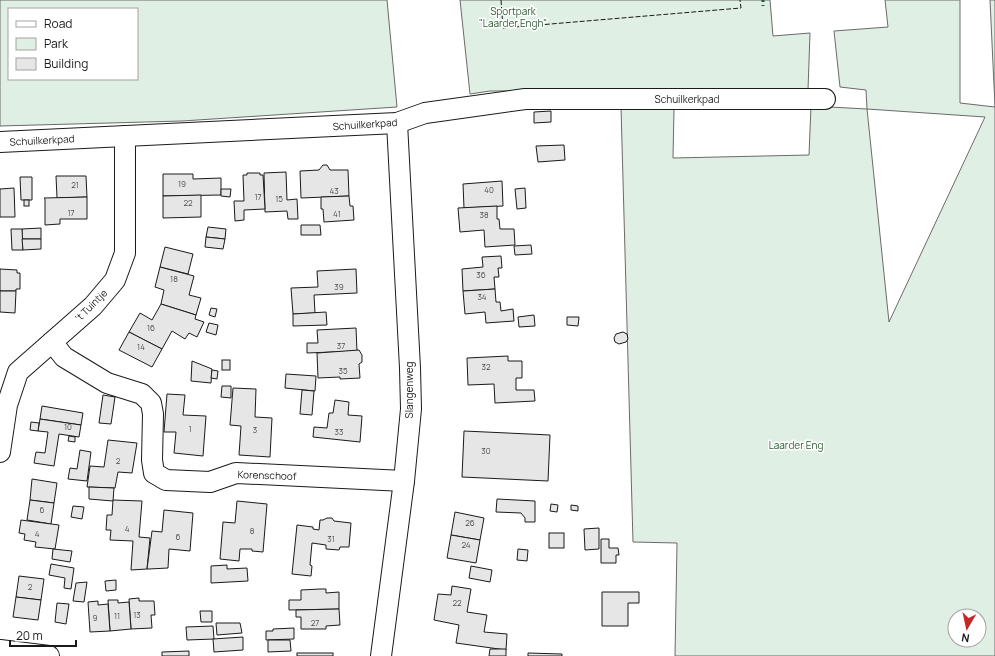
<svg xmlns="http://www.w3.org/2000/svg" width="995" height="656" font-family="Manrope,sans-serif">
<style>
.green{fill:#e0efe3;stroke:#6a6a6a;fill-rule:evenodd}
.building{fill:#e6e6e6;stroke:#1a1a1a}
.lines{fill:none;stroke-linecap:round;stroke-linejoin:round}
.minor-casing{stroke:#1a1a1a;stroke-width:22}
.minor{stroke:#fff;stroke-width:20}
.hedge{stroke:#2b5a34;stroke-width:3;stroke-dasharray:2 3;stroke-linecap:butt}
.fence{stroke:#1a1a1a;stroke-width:1;stroke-dasharray:5 2;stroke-linecap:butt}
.labels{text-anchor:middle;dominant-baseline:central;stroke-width:3;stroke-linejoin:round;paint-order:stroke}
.number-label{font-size:8px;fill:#4d4d4d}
.park-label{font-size:10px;fill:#2b5a34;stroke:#fff}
.street-label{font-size:10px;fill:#1a1a1a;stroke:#fff}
</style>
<rect width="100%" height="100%" fill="#fff"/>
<g class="green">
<path d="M0 0H387L397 107 182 121 0 126ZM9 9H137V79H9Z"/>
<path d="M460 0H770L773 36 810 33 808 90 490 91 470 94Z"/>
<path d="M885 0H960V103L995 107 990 0H995V656H675L677 543 633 542 621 107 674 109 673 158 809 155 811 106 867 109 889 322 985 117 867 109 866 90 840 87 834 31 888 27ZM955 616H979V640H955Z"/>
</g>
<g class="building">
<path d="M551 111V122L534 123V112Z"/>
<path d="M564 145 565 160 538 162 536 146Z"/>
<path d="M323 165H327L330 170H348L349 196 301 198 300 171 319 170Z"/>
<path d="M286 172 287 200 297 199 298 219H288L287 211 265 212 264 173Z"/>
<path d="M247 173H260V175H263L265 209 244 210V220L235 221 234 201H244L243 175H247Z"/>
<path d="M163 174H193V179L221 178V195L163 196Z"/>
<path d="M56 176H86L87 197 57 198Z"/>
<path d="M20 177H32V200H21Z"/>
<path d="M502 181 503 206 464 208 463 184Z"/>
<path d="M14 188 15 217H0V189Z"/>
<path d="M525 188 526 208 517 209 515 189Z"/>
<path d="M221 189H231L230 197 221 196Z"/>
<path d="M201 195V217L163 218V196Z"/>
<path d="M349 196 350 206H353L354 220 324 222 323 209H321V197Z"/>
<path d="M87 197V219H60V224L45 225V199L44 198Z"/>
<rect x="24" y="200" width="5" height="6"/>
<path d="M497 206V219H499L500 229H514L515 245 485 247 484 230 460 232 458 208Z"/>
<path d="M301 225H320L321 235H301Z"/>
<path d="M208 227 226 229 225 239 206 237Z"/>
<path d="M41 228V239H22V229Z"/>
<path d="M11 229H22L23 250H12Z"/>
<path d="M206 237 225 239 223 249 205 247Z"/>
<path d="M22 239H41V249L23 250Z"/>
<path d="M531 245 532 254 515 255 514 246Z"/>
<path d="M165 247 193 254 188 274 160 267Z"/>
<path d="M501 256 502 268H498L499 277H494L495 289 463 291 462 269 483 267 482 257Z"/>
<path d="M160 267 194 276 189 295 201 298 196 315 161 304 164 290 155 287Z"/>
<path d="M0 269 17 270V273H20V289H16V291H0Z"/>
<path d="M356 269 357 293 314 295 315 313 293 314 291 288 318 287 317 271Z"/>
<path d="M495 289 496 302H500L501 311 513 309 514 321 486 323 485 312 465 314 463 291Z"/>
<path d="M0 291H16L15 313 0 312Z"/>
<path d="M161 304 196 315 195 319 204 322 197 337 189 333 185 339 172 331 162 349 129 332 140 313 152 320Z"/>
<path d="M211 308 217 309 215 317 209 315Z"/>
<path d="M326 312 327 325 293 326V314Z"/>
<path d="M534 315 535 326 519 327 518 317Z"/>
<path d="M567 317H579L578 326 567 325Z"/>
<path d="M209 323 218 325 216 335 206 332Z"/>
<path d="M356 328 357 351 307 353V343H318L317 330Z"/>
<path d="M129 332 162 349 152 367 119 350Z"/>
<path d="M623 332 627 334 628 339 626 342 619 344 615 342 614 338 616 334Z"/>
<path d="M359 350 362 355V362L359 364 360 378 340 379V377L318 378 317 353Z"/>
<path d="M508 356V361H522V378H516V390H534L535 401 495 403 494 384 468 385 467 358Z"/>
<rect x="222" y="360" width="8" height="10"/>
<path d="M192 361 212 369 211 383 191 381Z"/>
<path d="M212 370 218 371 217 379 211 378Z"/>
<path d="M286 374 316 376 315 391 285 388Z"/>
<path d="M222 386H231V398L221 397Z"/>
<path d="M233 388 256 389 255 417 272 418 270 457 239 455 241 426 230 425Z"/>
<path d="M302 390 314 391 312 415 300 414Z"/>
<path d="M167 394 185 395 183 415 206 416 203 456 174 453 176 432H164Z"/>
<path d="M103 395 115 397 111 424 99 423Z"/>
<path d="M335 400 349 402 348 415 362 416 360 442 313 437 314 427 327 428 329 413H333Z"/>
<path d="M42 406 83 413 81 425 40 419Z"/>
<path d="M40 419 81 425 79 437 59 434 54 466 34 463 36 452 45 453 48 432 38 431Z"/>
<path d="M31 422 39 423 38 431 30 430Z"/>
<path d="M464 431 550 435 548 481 462 477Z"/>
<path d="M69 436 75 437V442L68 441Z"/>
<path d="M108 440 137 443 132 473 118 472 115 488 87 487 90 466 104 467Z"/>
<path d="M80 450 91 452 87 481 68 479 70 468 77 469Z"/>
<path d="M32 479 57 483 54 503 30 500Z"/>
<path d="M89 487 114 488 113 501 89 499Z"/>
<path d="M497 499 535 501V522H525V518L521 513 496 512Z"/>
<path d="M30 500 54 503 51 524 27 520Z"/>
<path d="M113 500 142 501 139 537 150 538 147 569 131 570 133 541 110 540 111 530H106L107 515H112Z"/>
<path d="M237 501 267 504 263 552 252 551V549H240L239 561 220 559 223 522 235 523Z"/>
<path d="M551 504 558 505 557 512 550 511Z"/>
<path d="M571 505 578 506V511L571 510Z"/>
<path d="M73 506 84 507 82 519 71 517Z"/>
<path d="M164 510 193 513 190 551 169 549 168 568 149 569H147L152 531 162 532Z"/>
<path d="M455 512 484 518 480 540 451 535Z"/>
<path d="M327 518H332L334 521 351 523 349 547H340L339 550 326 549V545L312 543 310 565 312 566 311 576 292 574 297 525 313 527V529L319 530 320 520H323Z"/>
<path d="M21 520 59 525 55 549 35 547 36 542 24 540 25 534 19 533Z"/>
<path d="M599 528V549L585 550 584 529Z"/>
<rect x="549" y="533" width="15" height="15"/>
<path d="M451 535 480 540 476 563 447 558Z"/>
<path d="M601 539H609V548H618L619 555H616V563H601Z"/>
<path d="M53 549 72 551 70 562 52 559Z"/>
<path d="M518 549 528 550 527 561 517 560Z"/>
<path d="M51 564 74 568 71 589 64 588 65 578 49 575Z"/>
<path d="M227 565V569L247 568 248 581 211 583V566Z"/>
<path d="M471 566 492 570 490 582 469 578Z"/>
<path d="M19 576 44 579 41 600 16 597Z"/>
<path d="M116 580V590L106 591 105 581Z"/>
<path d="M87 582 84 602 73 601 76 583Z"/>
<path d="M452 586 471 589 467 612 487 615 484 632 507 634 506 650 456 643 459 625 434 620 438 594 451 595Z"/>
<path d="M320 589H326V593L339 592V609L289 610V600H301V590Z"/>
<path d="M602 592H639V603H628V626H602Z"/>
<path d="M16 597 41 600 38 620 13 617Z"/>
<path d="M139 598V601H154L155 615H151L152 628 131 629 129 599Z"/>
<path d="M108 600H118V603L129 602 131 629 110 631Z"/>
<path d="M98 601V605L108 604 110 631 90 632 88 602Z"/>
<path d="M57 603 69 604 66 624 55 622Z"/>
<path d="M339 609 340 625 326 626V629H301V617H296V610Z"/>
<path d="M200 611H212V622H201Z"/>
<path d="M216 623H240L242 633 217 635Z"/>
<path d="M213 626 214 639 187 640 186 627Z"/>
<path d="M294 628V639L266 640V631H273V629Z"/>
<path d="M243 637V650L214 652 213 639Z"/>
<path d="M268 640H290L291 651 268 652Z"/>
<path d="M490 649H506V656H489Z"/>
<path d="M189 651V656H162V652Z"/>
<rect x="297" y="653" width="36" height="3"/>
<path d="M528 653 562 654V656H528Z"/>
</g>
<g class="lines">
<defs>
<g id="minor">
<path d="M0 142 397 123 425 113 525 99H825"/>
<path d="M52 342 64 357 107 383 142 394 151 403 153 414 152 460 154 473 166 480 210 482 236 473 404 481"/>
<path d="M0 452 7 405 18 372 93 306 115 280 125 253V136"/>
<path d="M0 650 49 656"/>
<path d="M381 656 404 481 411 409 410 368 397 123"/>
</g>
</defs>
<use href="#minor" class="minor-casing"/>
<use href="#minor" class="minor"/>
<path class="hedge" d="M763 0V6"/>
<path class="fence" d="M501 0 503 28 741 8 740 0"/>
</g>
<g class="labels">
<g class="number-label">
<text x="182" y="183">19</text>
<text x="75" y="184">21</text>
<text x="489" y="189">40</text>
<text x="334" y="190">43</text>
<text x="258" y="196">17</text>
<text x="279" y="198">15</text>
<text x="188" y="202">22</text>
<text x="71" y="212">17</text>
<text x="337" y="213">41</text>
<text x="484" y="214">38</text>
<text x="481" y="274">36</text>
<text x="174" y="278">18</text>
<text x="339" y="286">39</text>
<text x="482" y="296">34</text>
<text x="151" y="327">16</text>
<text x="341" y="345">37</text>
<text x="141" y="346">14</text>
<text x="486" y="366">32</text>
<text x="343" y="370">35</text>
<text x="68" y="426">10</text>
<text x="190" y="428">1</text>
<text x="255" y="429">3</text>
<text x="339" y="431">33</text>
<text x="486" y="450">30</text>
<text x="118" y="460">2</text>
<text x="42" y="509">6</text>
<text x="470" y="522">26</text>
<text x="127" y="528">4</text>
<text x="252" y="530">8</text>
<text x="37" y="533">4</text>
<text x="178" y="536">6</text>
<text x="331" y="538">31</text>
<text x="466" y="544">24</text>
<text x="30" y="586">2</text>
<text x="457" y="602">22</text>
<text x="137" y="614">13</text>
<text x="117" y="615">11</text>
<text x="95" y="617">9</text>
<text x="315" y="622">27</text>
</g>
<g class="park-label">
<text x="513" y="11">Sportpark<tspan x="513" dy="12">"Laarder Engh"</tspan></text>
<text x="796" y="445">Laarder Eng</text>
</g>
<g class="street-label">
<text x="687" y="99">Schuilkerkpad</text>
<text transform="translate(365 124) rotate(-4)">Schuilkerkpad</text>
<text transform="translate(42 140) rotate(-3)">Schuilkerkpad</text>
<text transform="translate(91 305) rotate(-45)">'t Tuintje</text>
<text transform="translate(409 390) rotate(-90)">Slangenweg</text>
<text transform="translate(267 475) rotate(2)">Korenschoof</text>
</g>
</g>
<rect x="8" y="8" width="130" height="72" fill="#ffffff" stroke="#a3a3a3"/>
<rect x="16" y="21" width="20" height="6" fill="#ffffff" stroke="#a3a3a3"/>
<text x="44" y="28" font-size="12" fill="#1a1a1a">Road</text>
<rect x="16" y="38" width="20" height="12" fill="#e0efe3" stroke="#a3a3a3"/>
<text x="44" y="48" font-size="12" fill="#1a1a1a">Park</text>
<rect x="16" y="58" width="20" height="12" fill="#e6e6e6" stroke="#a3a3a3"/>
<text x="44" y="68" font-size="12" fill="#1a1a1a">Building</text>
<g transform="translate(967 628) rotate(189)"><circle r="19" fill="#ffffff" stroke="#a3a3a3"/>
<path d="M0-3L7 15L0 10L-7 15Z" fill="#c62828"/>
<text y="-6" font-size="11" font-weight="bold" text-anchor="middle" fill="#1a1a1a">N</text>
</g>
<path d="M10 640v6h66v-6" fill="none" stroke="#1a1a1a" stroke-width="2"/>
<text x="16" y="640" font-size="12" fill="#1a1a1a" stroke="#ffffff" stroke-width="3" paint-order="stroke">20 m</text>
</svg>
